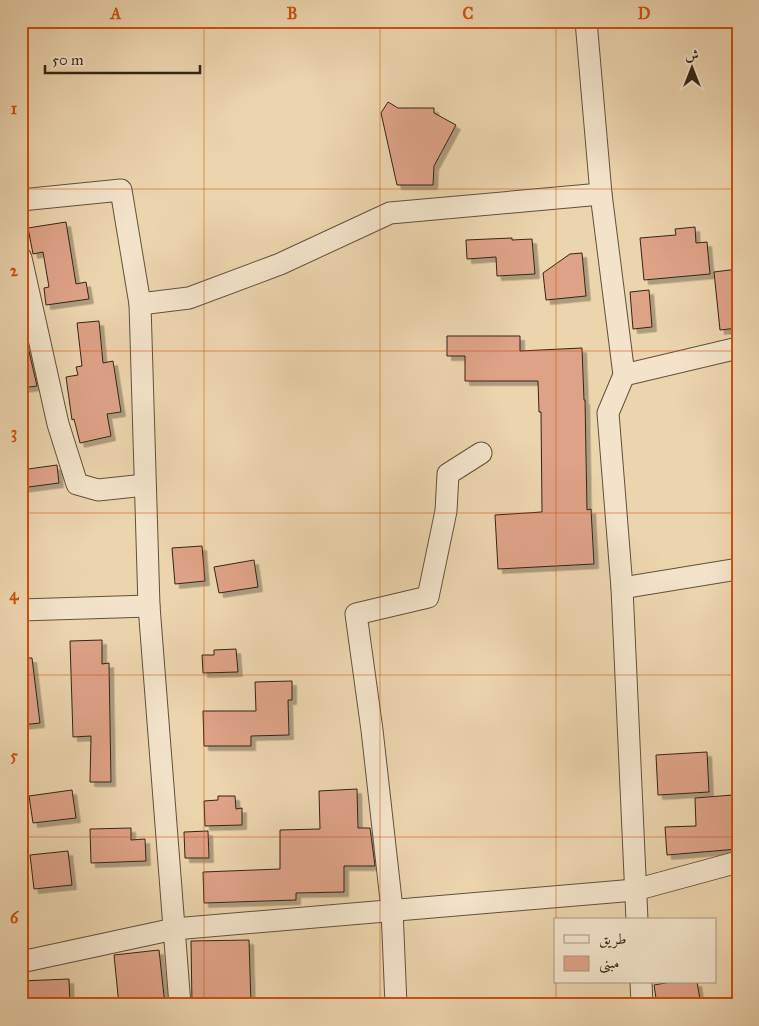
<svg xmlns="http://www.w3.org/2000/svg" width="759" height="1026" font-family="'IM FELL Great Primer',Amiri,serif">
<style>
.building{fill:#dea287;stroke:#332516;filter:url(#shadow)}
.lines{fill:none;stroke-linecap:round;stroke-linejoin:round}
.minor-casing{stroke:#61513c;stroke-width:23}
.minor{stroke:#f3e3ca;stroke-width:21}
.grid{fill:none;stroke:#cd510e;stroke-width:1;stroke-opacity:0.55}
.neatline{fill:none;stroke:#cd510e;stroke-width:2}
.grid-label{font-size:16px;text-anchor:middle;font-weight:bold;fill:#cd510e}
</style>
<defs>
<filter id="shadow"><feDropShadow dx="4.5" dy="4.5" stdDeviation="0" flood-color="#0004"/></filter>
</defs>
<rect width="100%" height="100%" fill="#ecd4ad"/>
<filter id="stains"><feTurbulence type="fractalNoise" baseFrequency=".004" numOctaves="4"/><feColorMatrix values="0 0 0 0 .2 0 0 0 0 .09 0 0 0 0 .02 0 0 0 .5 -.17"/></filter>
<radialGradient id="worn" r=".72"><stop offset=".6" stop-color="#630" stop-opacity="0"/><stop offset="1" stop-color="#630" stop-opacity=".3"/></radialGradient>
<g class="building">
<path d="M388 102 398 108H434V113L456 125 434 166 433 185H397L381 113Z"/>
<path d="M66 222 76 284 86 282 89 299 46 305 44 288 49 287 43 252 33 254 28 228Z"/>
<path d="M695 227 696 243 707 242 710 274 644 280 640 238 676 235 675 229Z"/>
<path d="M512 238V240L532 239 535 274 497 276 496 257 467 259 466 240Z"/>
<path d="M582 253 586 296 546 300 543 273 570 254Z"/>
<path d="M738 269V328L720 330 714 272Z"/>
<path d="M649 290 652 327 633 329 630 292Z"/>
<path d="M21 317 37 386 21 388Z"/>
<path d="M99 321 103 363 113 361 121 412 107 414 111 436 80 443 74 419 72 420 66 377 78 375 76 367 82 366 77 323Z"/>
<path d="M447 336H520V351L582 348 584 400H585L587 510 591 509 594 564 498 569 495 515 542 512 541 412H539L538 381H465V356H447Z"/>
<path d="M57 465 59 483 21 488V470Z"/>
<path d="M202 546 205 581 175 584 172 548Z"/>
<path d="M254 560 258 587 219 593 214 567Z"/>
<path d="M102 640V664L109 663 111 782H90L91 736 73 737 70 641Z"/>
<path d="M236 649 238 672 203 673 202 655H214V650Z"/>
<path d="M21 658H32L40 723 21 725Z"/>
<path d="M292 681V700H288L289 735 251 736V746H204L203 711H256L255 682Z"/>
<path d="M707 752 709 792 658 795 656 755Z"/>
<path d="M357 789 358 828H370L375 866H344V892L296 893V900L204 903 203 872 280 869V830L320 829 319 791Z"/>
<path d="M72 790 76 818 33 823 29 796Z"/>
<path d="M733 795 738 849 667 855 665 827 696 826 695 798Z"/>
<path d="M218 796H235L236 809 242 808V825L205 826 204 801 218 800Z"/>
<path d="M131 828V840L145 839 146 861 91 863 90 829Z"/>
<path d="M208 831 209 858H185L184 832Z"/>
<path d="M68 851 72 885 34 889 30 855Z"/>
<path d="M249 940 251 1005H192L191 941Z"/>
<path d="M159 950 165 1005H119L114 955Z"/>
<path d="M69 979 70 1005H21V981Z"/>
<path d="M671 982H697L701 1005H657L654 985Z"/>
</g>
<g class="lines">
<defs>
<g id="minor">
<path d="M586 21 601 194 624 375 608 413 622 588 637 920"/>
<path d="M21 200 121 190 140 304 149 606 180 1005"/>
<path d="M21 258 58 424 77 484 98 490 145 485"/>
<path d="M140 304 189 298 280 264 390 213 601 194"/>
<path d="M624 375 738 348"/>
<path d="M622 588 738 569"/>
<path d="M21 610 149 606"/>
<path d="M21 962 174 929 635 890 738 862"/>
<path d="M641 982 642 1005"/>
<path d="M396 1005 392 909 372 730 356 614 428 597 446 511 448 474 481 453"/>
</g>
</defs>
<use href="#minor" class="minor-casing"/>
<use href="#minor" class="minor"/>
</g>
<path class="grid" d="M204 21V1005M380 21V1005M556 21V920M21 189H738M21 351H738M21 513H738M21 675H738M21 837H738M556 982V1005"/>
<rect width="759" height="1026" fill="none" stroke="#ecd4ad" stroke-width="55"/>
<rect x="554" y="918" width="162" height="65" fill="#f3e3ca" stroke="#a69782"/>
<rect x="564" y="935" width="25" height="8" fill="#f3e3ca" stroke="#a69782"/>
<text x="599" y="944" font-size="15" fill="#332516">طريق</text>
<rect x="564" y="956" width="25" height="15" fill="#dea287" stroke="#a69782"/>
<text x="599" y="968" font-size="15" fill="#332516">مبنى</text>
<g transform="translate(692 68)" stroke="#f3e3ca" stroke-width="4" paint-order="stroke">
<path d="M0-4L9 19L0 12L-9 19Z" fill="#332516"/>
<text y="-8" font-size="14" font-weight="bold" text-anchor="middle" fill="#332516">ش</text>
</g>
<path d="M45 65v8h155v-8" fill="none" stroke="#332516" stroke-width="2.5"/>
<text x="52" y="65" font-size="15" fill="#332516" stroke="#f3e3ca" stroke-width="4" paint-order="stroke">50 m</text>
<rect x="28" y="28" width="704" height="970" class="neatline"/>
<g class="grid-label">
<text x="116" y="19">A</text>
<text x="292" y="19">B</text>
<text x="468" y="19">C</text>
<text x="644" y="19">D</text>
<text x="14" y="114">1</text>
<text x="14" y="276">2</text>
<text x="14" y="438">3</text>
<text x="14" y="600">4</text>
<text x="14" y="761">5</text>
<text x="14" y="923">6</text>
</g>
<rect width="100%" height="100%" filter="url(#stains)"/>
<rect width="100%" height="100%" fill="url(#worn)"/>
</svg>
